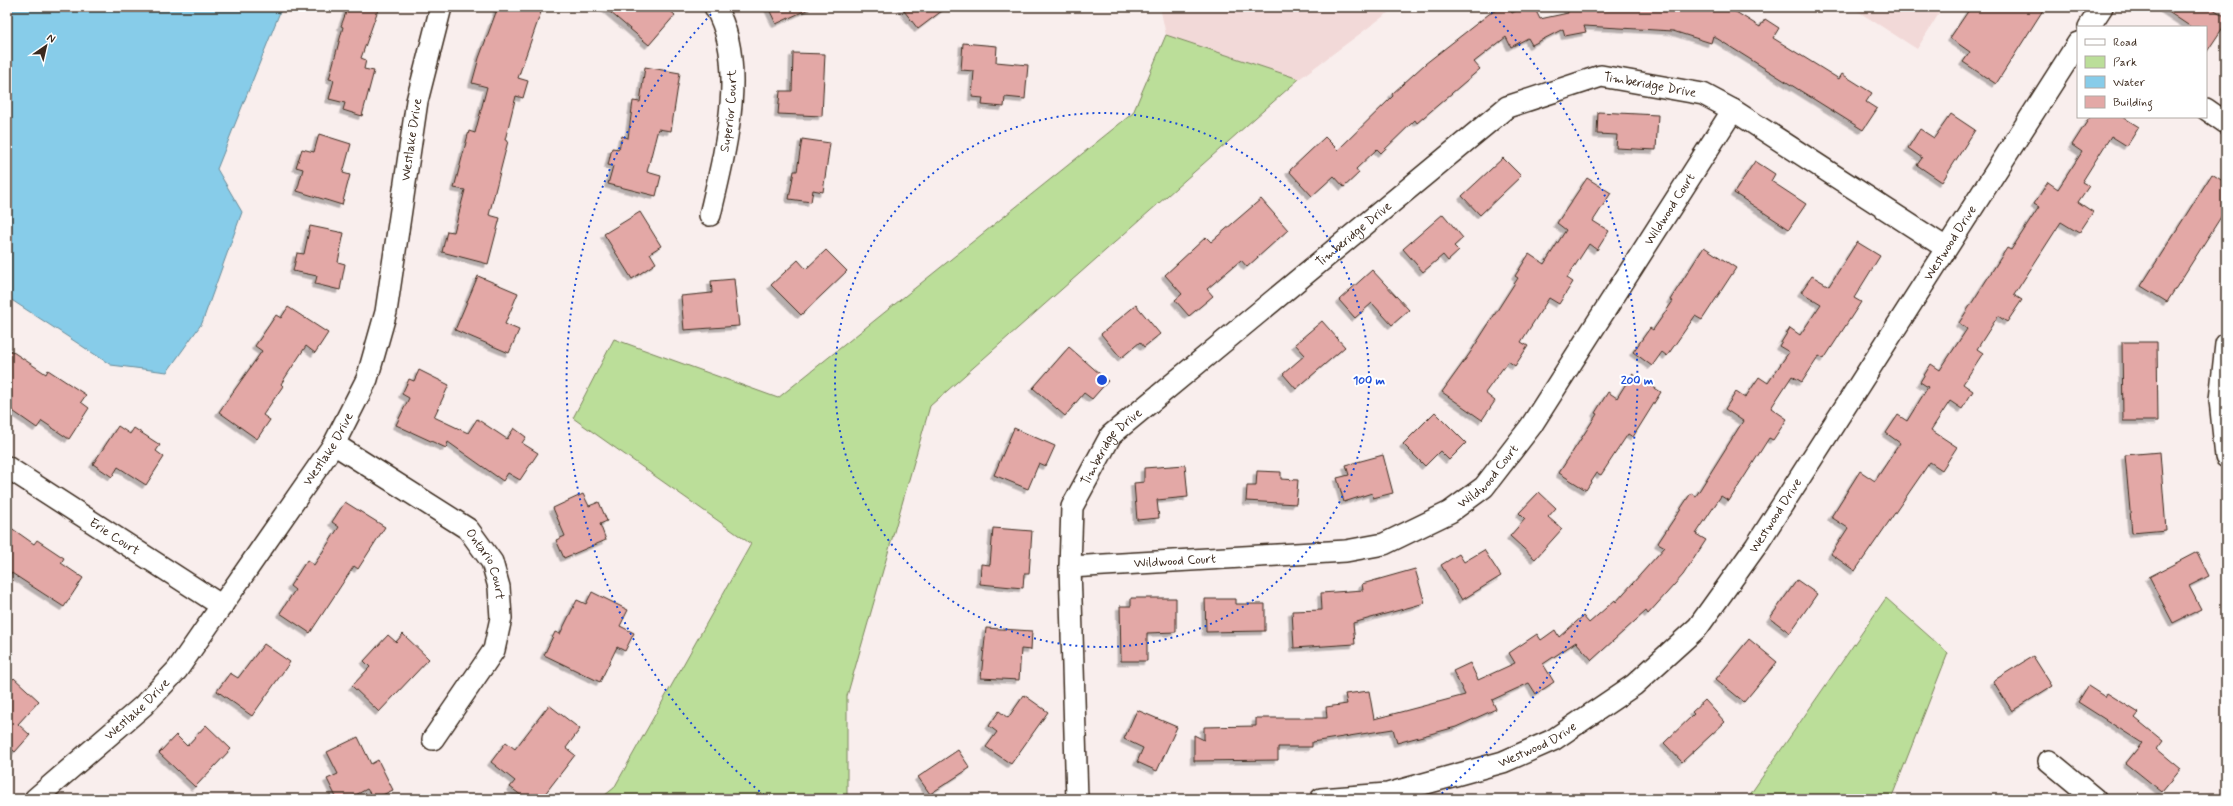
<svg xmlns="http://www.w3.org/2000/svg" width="2233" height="806" font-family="Mynerve,sans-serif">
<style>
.built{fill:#f2d9d8}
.green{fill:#bbde99;stroke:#7b845c}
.water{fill:#87cce9;stroke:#698b98}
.building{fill:#e3a8a6;stroke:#3b2a1e;filter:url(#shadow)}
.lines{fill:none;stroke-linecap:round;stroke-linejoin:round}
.street-casing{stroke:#3b2a1e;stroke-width:24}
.street{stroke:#fff;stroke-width:21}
.ring{fill:none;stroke:#1d4ed8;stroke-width:2;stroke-dasharray:2 4}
.labels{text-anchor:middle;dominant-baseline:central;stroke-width:4;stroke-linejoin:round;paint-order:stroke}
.street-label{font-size:13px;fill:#3b2a1e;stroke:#fff}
.centre{fill:#1d4ed8;stroke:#fff;stroke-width:2}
.ring-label{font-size:12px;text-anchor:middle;font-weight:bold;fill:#1d4ed8;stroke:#fff;stroke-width:4;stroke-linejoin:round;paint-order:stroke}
</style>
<defs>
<filter id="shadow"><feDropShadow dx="-3.5" dy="3.5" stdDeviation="0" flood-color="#0004"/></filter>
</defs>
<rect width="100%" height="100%" fill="#f9eeed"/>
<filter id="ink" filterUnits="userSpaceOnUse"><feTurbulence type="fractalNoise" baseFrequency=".025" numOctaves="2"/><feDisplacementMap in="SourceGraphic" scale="8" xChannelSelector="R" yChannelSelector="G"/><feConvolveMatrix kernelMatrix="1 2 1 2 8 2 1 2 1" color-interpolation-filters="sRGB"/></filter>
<g filter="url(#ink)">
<g class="built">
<path d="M1160 7H1396L1299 79 1166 35Z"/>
<path d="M1851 7H1943L1917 49Z"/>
</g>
<g class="green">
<path d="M1166 35 1299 79 930 406 847 696V799H600L614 788 751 544 573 418 614 339 778 398 1133 113Z"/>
<path d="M1886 598 1948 653 1891 799H1747Z"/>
</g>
<path class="water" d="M7 7H282L217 169 242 212 202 323 167 372 111 365 7 297Z"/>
<g class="building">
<path d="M348 7H379L361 58 366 60 364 69 374 71 362 116 343 110 345 103 329 99 334 80 329 79 343 27 341 26Z"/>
<path d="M498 7H527L541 12 518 78 528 81 523 98 516 96 505 140 508 141 489 215 500 218 488 264 442 252 447 231 454 232 465 190 454 188 469 131 475 133 487 87 472 83 479 58Z"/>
<path d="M604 7H666L675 15 649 45Z"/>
<path d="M768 7H813L776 24Z"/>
<path d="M901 7H947L918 29Z"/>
<path d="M1502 7H1509L1512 13 1523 7H1534L1540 19 1568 13 1567 7H1720L1736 12 1760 27 1765 19 1779 28 1773 38 1839 79 1842 74 1872 93 1866 102 1877 109 1863 130 1713 36 1711 43 1673 31 1584 26 1586 32 1565 36 1563 29 1532 45 1528 38 1511 47 1506 37 1474 62 1480 69 1417 123 1415 120 1381 153 1377 149 1356 169 1359 173 1344 187 1334 176 1312 196 1289 171 1325 137 1338 150 1393 96 1392 94 1425 64 1489 14Z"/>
<path d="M1971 7H2045L1996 84 1963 62 1970 52 1950 38Z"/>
<path d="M2161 7H2210L2226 17V23L2206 53V27H2191Z"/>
<path d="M963 43 997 46 996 62 1028 65 1025 99 1005 97 1004 107 982 105 983 98 972 97 974 71 961 70Z"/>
<path d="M793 53 825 54 822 116 778 114 780 91H792Z"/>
<path d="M645 67 680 73 671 131 658 129 647 172 661 176 656 196 608 184 613 166 608 165 612 148 619 149 622 136 628 138 633 101 640 102Z"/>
<path d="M1598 112 1658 115 1656 150 1616 148 1617 135 1597 134Z"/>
<path d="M1951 114 1975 130 1942 182 1917 165 1922 158 1908 148 1920 129 1934 138Z"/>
<path d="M2090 117H2123L2139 127 2127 146 2111 136 2082 182 2089 186 2078 202 2093 212 2079 233 2061 222 2014 295 2022 300 2007 322 1998 316 1977 349 1983 353 1963 384 1973 391 1962 409 1950 401 1931 430 1957 447 1942 470 1930 462 1855 571 1831 554 1848 528 1831 517 1860 471 1875 481 1900 443 1886 433 1898 415 1907 421 1928 387 1920 382 1931 364 1940 370 1967 329 1959 323 2007 248 2011 250 2039 207 2034 204 2048 182 2058 189 2082 152 2072 145Z"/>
<path d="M319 134 351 144 343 173 350 175 342 205 297 191 303 169 296 167 302 149 314 152Z"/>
<path d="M802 139 830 143 823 192 813 190 811 202 789 199 794 171H797Z"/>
<path d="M1503 158 1521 176 1480 215 1462 196Z"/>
<path d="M1755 161 1775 174 1771 181 1806 204 1789 229 1734 193Z"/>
<path d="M2212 174 2226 183V209L2167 302 2141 286Z"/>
<path d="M1587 178 1611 193 1593 221 1609 231 1597 250 1589 244 1567 278 1573 282 1559 304 1549 298 1521 342 1528 346 1515 366 1508 361 1485 393 1495 401 1482 420 1442 392 1470 353 1518 278 1515 276 1529 254 1544 264 1566 230 1557 223Z"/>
<path d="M1261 199 1288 230 1247 267 1241 260 1207 289 1213 296 1189 316 1175 300 1182 294 1165 275 1206 237 1211 242Z"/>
<path d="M640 212 661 246 650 253 656 263 632 279 604 234Z"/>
<path d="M1443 214 1463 238 1454 246 1459 251 1448 261 1443 255 1423 272 1403 249Z"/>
<path d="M310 226 344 233 338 262 345 264 340 290 315 284 317 276 293 271 297 253 304 254Z"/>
<path d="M1857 242 1880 256 1854 298 1861 302 1824 359 1819 356 1802 382 1792 376 1771 408 1787 419 1773 440 1769 438 1729 501 1721 496 1696 534 1706 540 1683 575 1648 614 1646 611 1592 660 1576 642 1543 664 1554 682 1536 694 1529 683 1492 700 1496 709 1456 727 1397 743 1393 729 1312 742V747H1278V760L1194 761V735L1204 740V727L1256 726V718H1327L1326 707 1347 704 1345 694 1369 691 1374 719 1465 695 1453 671 1470 663 1478 680 1515 663 1509 653 1537 634 1541 640 1555 630 1559 637 1583 616 1589 623 1615 600 1616 602 1665 547 1658 543 1691 493 1696 496 1743 421 1725 409 1736 392 1745 398 1759 377 1768 383 1789 352 1779 346 1790 328 1800 335 1821 304 1801 292 1812 276 1829 286Z"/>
<path d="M1704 247 1736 268 1702 320 1695 316 1667 356 1662 352 1652 366 1633 352 1650 328 1653 330 1673 301 1670 300Z"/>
<path d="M826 250 847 271 801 315 771 285 798 260 806 269Z"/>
<path d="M1372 270 1409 310 1392 325 1372 303 1355 318 1339 300Z"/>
<path d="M478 276 518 293 505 324 519 330 509 353 455 330Z"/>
<path d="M734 279 739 326 684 330 681 296 712 293 711 281Z"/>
<path d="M1136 305 1160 334 1144 347 1140 342 1121 358 1101 334Z"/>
<path d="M288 307 328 333 315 353 306 346 281 384 283 386 263 415 270 420 257 439 219 412 262 351 255 346 276 315 281 318Z"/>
<path d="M1322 321 1345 347 1296 389 1283 374 1305 355 1295 344Z"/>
<path d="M2122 342H2157L2158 421H2123Z"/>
<path d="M1069 347 1108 381 1092 399 1084 393 1065 416 1033 388Z"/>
<path d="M7 348 46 374 48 370 86 395 81 402 89 408 69 439 42 421 37 428 7 407Z"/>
<path d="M419 370 449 385 434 417 468 433 477 419 507 439 514 428 526 437 522 443 538 453 520 480 508 473 503 481 448 442 446 448 396 425 409 398 402 394 409 379 414 381Z"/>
<path d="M1632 374 1661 392 1633 437 1628 434 1601 475 1597 473 1586 490 1559 473 1597 414 1595 413 1608 392 1617 398Z"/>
<path d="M1435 412 1466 443 1449 460 1440 451 1425 466 1403 444Z"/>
<path d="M118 426 130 434 134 428 160 445 156 451 164 457 146 485 118 467 112 477 93 464Z"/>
<path d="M1014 428 1055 446 1046 466 1039 463 1028 489 994 475Z"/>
<path d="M2160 452 2166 530 2132 533 2125 455Z"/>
<path d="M1383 455 1393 493 1373 498 1372 493 1344 502 1337 478 1349 475 1346 465Z"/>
<path d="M1185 465 1188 497 1157 500 1159 518 1137 520 1134 483 1144 482V468Z"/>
<path d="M1257 471 1281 472V479L1298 480 1296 504 1246 501 1247 486H1256Z"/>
<path d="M1539 492 1556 508 1548 517 1562 529 1535 559 1510 536 1525 519 1519 513Z"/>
<path d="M583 494 589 506 599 502 607 521 600 524 606 540 564 558 556 540 565 536 553 508Z"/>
<path d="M345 502 385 527 358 569 354 566 310 633 280 613 295 590 290 586 307 560 314 565 339 527 332 522Z"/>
<path d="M7 525 34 544 37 540 64 558 61 563 83 578 64 607 7 570Z"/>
<path d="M993 528 1032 531 1029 574H1024L1023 588 980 584 981 564 990 565Z"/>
<path d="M1484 550 1501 576 1462 600 1441 565 1459 554 1464 562Z"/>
<path d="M2197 552 2209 576 2189 586 2201 609 2173 623 2149 577Z"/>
<path d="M1415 569 1425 603 1353 623 1355 644 1294 648 1292 611 1322 610 1321 593 1363 590 1362 584Z"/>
<path d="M1797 580 1817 594 1790 633 1770 618Z"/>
<path d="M592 592 628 610 620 626 634 633 625 651 617 647 600 682 544 655 555 632 560 634 577 600 586 604Z"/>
<path d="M1131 598H1176V632L1147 633V661H1121L1120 606H1131Z"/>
<path d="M1205 599H1236V604H1265V631L1206 632Z"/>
<path d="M986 628 1032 631 1031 650 1021 649 1019 680 981 678Z"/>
<path d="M403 634 429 659 379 712 352 686 370 667 364 661 388 635 396 642Z"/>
<path d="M1749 639 1777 662 1744 702 1716 679Z"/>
<path d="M264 644 290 662 252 716 217 691 230 673 238 678Z"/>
<path d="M2033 656 2052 686 2012 711 1993 681Z"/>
<path d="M14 678 39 701 18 724 30 735 15 752 7 745V685Z"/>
<path d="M2088 686 2105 697 2107 693 2139 713 2135 718 2163 741 2157 749 2181 769 2162 792 2126 763 2142 743 2078 702Z"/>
<path d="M1024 695 1048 712 1011 764 986 747 997 732 989 726 999 711 1008 718Z"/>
<path d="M1705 700 1725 722 1682 762 1664 743 1694 714 1692 712Z"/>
<path d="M549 705 580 729 566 748 575 755 541 799H526L510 787 515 781 491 762 506 742 515 749Z"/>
<path d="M1137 710 1177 727 1157 771 1137 762 1143 748 1124 739Z"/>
<path d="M206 725 231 749 195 787 159 753 176 735 187 746Z"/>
<path d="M358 737 371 764 378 760 393 790 374 799 367 789 348 799H337L327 779 338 774 327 752Z"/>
<path d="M958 750 970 768 930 794 918 777Z"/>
</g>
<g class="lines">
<defs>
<g id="street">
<path d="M2089 27 2102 7"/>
<path d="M2206 109 2226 123"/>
<path id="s1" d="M710 215C724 155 749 64 715 7"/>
<path d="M2226 344 2220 400 2226 457"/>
<path id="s2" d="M334 444 468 529 492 562 499 587 501 618 494 650 433 739"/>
<path id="s3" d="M7 467 222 606"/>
<path id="s4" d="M1070 567 1346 551 1384 544 1450 512 1484 487 1531 426 1733 110"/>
<path d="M2049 761 2095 799"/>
<path id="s5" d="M35 799 143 706 177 670 334 444 367 379 386 312 417 101 441 7"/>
<path id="s6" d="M1077 799 1070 567 1072 507 1111 435 1507 107 1601 76 1703 94 1733 110 1946 248"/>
<path id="s7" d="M1321 799 1387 794 1503 762 1553 740 1634 685 1698 627 1756 546 2078 43"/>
</g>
</defs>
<use href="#street" class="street-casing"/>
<use href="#street" class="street"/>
</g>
</g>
<g class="ring">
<circle cx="1102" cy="380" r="267"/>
<path d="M769 799A535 535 0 0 1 717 8M1487 8A535 535 0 0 1 1435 799"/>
</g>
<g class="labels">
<g class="street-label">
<text stroke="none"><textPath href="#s6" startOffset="1037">Timberidge Drive</textPath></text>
<text stroke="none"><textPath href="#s1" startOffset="106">Superior Court</textPath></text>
<text stroke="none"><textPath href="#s5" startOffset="784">Westlake Drive</textPath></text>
<text stroke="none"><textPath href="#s4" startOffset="765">Wildwood Court</textPath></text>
<text stroke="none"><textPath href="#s6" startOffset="689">Timberidge Drive</textPath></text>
<text stroke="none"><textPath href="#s7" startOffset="885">Westwood Drive</textPath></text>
<text stroke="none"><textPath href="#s5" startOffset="460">Westlake Drive</textPath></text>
<text stroke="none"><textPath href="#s6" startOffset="365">Timberidge Drive</textPath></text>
<text stroke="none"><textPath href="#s4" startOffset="441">Wildwood Court</textPath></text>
<text stroke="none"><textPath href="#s7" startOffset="561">Westwood Drive</textPath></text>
<text stroke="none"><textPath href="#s3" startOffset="128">Erie Court</textPath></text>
<text stroke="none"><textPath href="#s4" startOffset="105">Wildwood Court</textPath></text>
<text stroke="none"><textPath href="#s2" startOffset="199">Ontario Court</textPath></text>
<text stroke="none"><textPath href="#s5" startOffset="136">Westlake Drive</textPath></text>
<text stroke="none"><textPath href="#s7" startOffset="225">Westwood Drive</textPath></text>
</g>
</g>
<circle cx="1102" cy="380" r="6" class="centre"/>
<g class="ring-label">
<text x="1369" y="384">100 m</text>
<text x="1637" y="384">200 m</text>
</g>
<rect width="2233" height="806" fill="none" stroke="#fff" stroke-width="24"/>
<rect x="12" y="12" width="2209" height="782" fill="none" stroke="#3b2a1e" stroke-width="1.5" filter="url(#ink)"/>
<rect x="2077" y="26" width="130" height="92" fill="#ffffff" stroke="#b1aaa5"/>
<rect x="2085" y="39" width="20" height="6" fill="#ffffff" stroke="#b1aaa5"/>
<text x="2113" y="46" font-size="12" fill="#3b2a1e">Road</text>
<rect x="2085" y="56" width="20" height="12" fill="#bbde99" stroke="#b1aaa5"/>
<text x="2113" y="66" font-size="12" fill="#3b2a1e">Park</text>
<rect x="2085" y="76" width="20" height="12" fill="#87cce9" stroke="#b1aaa5"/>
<text x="2113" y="86" font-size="12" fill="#3b2a1e">Water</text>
<rect x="2085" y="96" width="20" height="12" fill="#e3a8a6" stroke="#b1aaa5"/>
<text x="2113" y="106" font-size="12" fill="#3b2a1e">Building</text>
<g transform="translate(46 46) rotate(34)" stroke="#ffffff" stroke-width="3" paint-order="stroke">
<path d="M0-3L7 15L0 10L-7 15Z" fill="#3b2a1e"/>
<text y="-6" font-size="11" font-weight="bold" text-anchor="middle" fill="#3b2a1e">N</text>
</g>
</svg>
